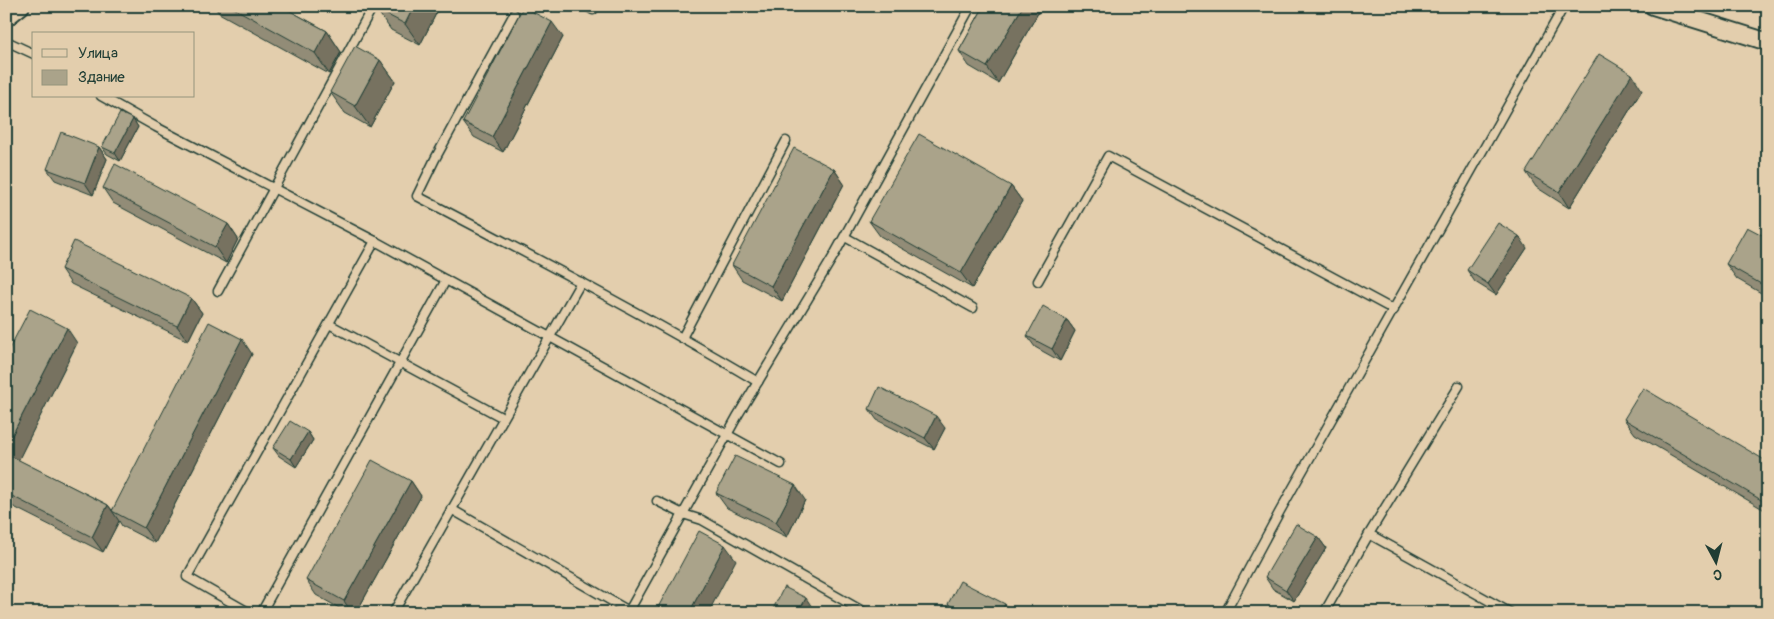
<svg xmlns="http://www.w3.org/2000/svg" width="1774" height="619" font-family="Pangolin,sans-serif">
<style>
.lines{fill:none;stroke-linecap:round;stroke-linejoin:round}
.service-casing{stroke:#1f3d34;stroke-width:11}
.minor-casing{stroke:#1f3d34;stroke-width:20}
.service{stroke:#e3cead;stroke-width:8}
.minor{stroke:#e3cead;stroke-width:16}
.wall{fill:#928c77;stroke:#1f3d34}
.shaded-wall{fill:#777261;stroke:#1f3d34}
.building{fill:#aaa38a;stroke:#1f3d34}
</style>
<rect width="100%" height="100%" fill="#e3cead"/>
<filter id="ink" filterUnits="userSpaceOnUse"><feTurbulence type="fractalNoise" baseFrequency=".02" numOctaves="2"/><feDisplacementMap in="SourceGraphic" scale="10" xChannelSelector="R" yChannelSelector="G"/><feConvolveMatrix kernelMatrix="1 2 1 2 8 2 1 2 1" color-interpolation-filters="sRGB"/></filter>
<g filter="url(#ink)">
<g class="lines">
<defs>
<g id="service">
<path d="M586 6 593 10 595 6"/>
<path d="M514 14 435 159 417 196C532 256 647 316 758 382"/>
<path d="M6 41 34 54"/>
<path d="M101 96 156 127 375 241"/>
<path d="M845 237 973 308"/>
<path d="M1038 281 1108 156 1394 310"/>
<path d="M218 291 373 6"/>
<path d="M329 324 503 418"/>
<path d="M682 338 786 141"/>
<path d="M1459 386 1369 534 1511 613"/>
<path d="M657 501 683 514 702 520 866 613"/>
<path d="M451 509 629 611 628 613"/>
<path d="M629 611 738 415 833 257 971 6"/>
<path d="M250 613 187 577 375 241 781 464"/>
<path d="M261 613 446 280"/>
<path d="M393 613 581 282"/>
<path d="M1225 613 1280 511 1564 6"/>
<path d="M1324 613 1369 534"/>
</g>
<g id="minor">
<path d="M1653 6 1768 42"/>
<path d="M6 18 21 6"/>
</g>
</defs>
<use href="#service" class="service-casing"/>
<use href="#minor" class="minor-casing"/>
<use href="#service" class="service"/>
<use href="#minor" class="minor"/>
</g>
<g class="wall">
<path d="M214 6H281L327 31 341 52 329 74 219 13Z"/>
<path d="M335 6H346L344 11Z"/>
<path d="M440 6 420 45 391 30 376 9Z"/>
<path d="M984 6H1042L998 83 969 66 959 51Z"/>
<path d="M563 37 503 152 474 137 463 122Z"/>
<path d="M380 60 395 81 370 127 345 113 330 92Z"/>
<path d="M1642 90 1569 208 1536 187 1526 172Z"/>
<path d="M133 119 138 127 120 161 107 154 102 147Z"/>
<path d="M99 147 107 159 93 195 55 180 47 169Z"/>
<path d="M834 169 844 184 782 301 742 280 732 265Z"/>
<path d="M1011 186 1022 201 972 288 880 236 869 221Z"/>
<path d="M103 188 228 224 238 239 226 263 113 203Z"/>
<path d="M1768 238V297L1737 279 1726 264Z"/>
<path d="M1527 248 1496 295 1475 282 1467 270Z"/>
<path d="M61 269 191 298 202 313 188 341 71 284Z"/>
<path d="M1067 320 1075 331 1060 361 1035 347 1027 336Z"/>
<path d="M77 343 18 460 108 505 112 510 252 354 155 543 122 526 119 521 103 552 6 503V355Z"/>
<path d="M869 409 945 428 934 449 877 420Z"/>
<path d="M1624 419 1768 462V512L1635 434Z"/>
<path d="M308 432 313 440 296 467 279 456 273 448Z"/>
<path d="M411 481 421 496 356 613H348L316 595 306 580Z"/>
<path d="M716 493 805 500 787 537 727 508Z"/>
<path d="M1318 537 1326 548 1294 601 1273 589 1265 577Z"/>
<path d="M948 604 1011 613H953Z"/>
</g>
<g class="shaded-wall">
<path d="M341 6H346L344 11Z"/>
<path d="M414 6H440L420 45 405 24Z"/>
<path d="M1023 6H1042L998 83 987 67Z"/>
<path d="M552 22 563 37 503 152 492 137Z"/>
<path d="M327 31 341 52 329 74 315 53Z"/>
<path d="M380 60 395 81 370 127 355 106Z"/>
<path d="M1632 74 1642 90 1569 208 1559 192Z"/>
<path d="M133 119 138 127 120 161 115 153Z"/>
<path d="M99 147 107 159 93 195 85 183Z"/>
<path d="M834 169 844 184 782 301 771 286Z"/>
<path d="M1011 186 1022 201 972 288 961 273Z"/>
<path d="M228 224 238 239 226 263 215 247Z"/>
<path d="M1519 236 1527 248 1496 295 1488 284Z"/>
<path d="M191 298 202 313 188 341 177 326Z"/>
<path d="M1067 320 1075 331 1060 361 1052 349Z"/>
<path d="M67 328 77 343 14 469 6 458V447Z"/>
<path d="M242 339 252 354 155 543 144 528Z"/>
<path d="M936 416 945 428 934 449 925 438Z"/>
<path d="M308 432 313 440 296 467 291 459Z"/>
<path d="M411 481 421 496 356 613H352L344 601Z"/>
<path d="M795 485 805 500 787 537 776 522Z"/>
<path d="M108 505 119 521 103 552 92 537Z"/>
<path d="M1318 537 1326 548 1294 601 1286 590Z"/>
<path d="M725 545 736 560 708 613H689Z"/>
<path d="M806 598 816 613H798Z"/>
<path d="M1005 604 1011 613H1000Z"/>
</g>
<g class="building">
<path d="M230 6H281L327 31 315 53Z"/>
<path d="M378 6H414L405 24 376 9Z"/>
<path d="M984 6H1023L987 67 959 51Z"/>
<path d="M523 7 552 22 492 137 463 122Z"/>
<path d="M355 46 380 60 355 106 330 92Z"/>
<path d="M1599 54 1632 74 1559 192 1526 172Z"/>
<path d="M120 113 133 119 115 153 102 147Z"/>
<path d="M61 132 99 147 85 183 47 169Z"/>
<path d="M919 134 1011 186 961 273 869 221Z"/>
<path d="M794 148 834 169 771 286 732 265Z"/>
<path d="M115 164 228 224 215 247 103 188Z"/>
<path d="M1498 223 1519 236 1488 284 1467 270Z"/>
<path d="M1747 227 1768 238V288L1726 264Z"/>
<path d="M74 241 191 298 177 326 61 269Z"/>
<path d="M1043 306 1067 320 1052 349 1027 336Z"/>
<path d="M30 309 67 328 6 447V355Z"/>
<path d="M209 322 242 339 144 528 112 511Z"/>
<path d="M879 387 936 416 925 438 869 409Z"/>
<path d="M1643 388 1768 462V504L1624 419Z"/>
<path d="M290 421 308 432 291 459 273 448Z"/>
<path d="M9 455 108 505 92 537 6 493V461Z"/>
<path d="M735 456 795 485 776 522 716 493Z"/>
<path d="M372 460 411 481 344 601 306 580Z"/>
<path d="M1296 524 1318 537 1286 590 1265 577Z"/>
<path d="M699 531 725 545 689 613H655Z"/>
<path d="M960 581 1005 604 1000 613H964L948 604Z"/>
<path d="M784 587 806 598 798 613H771Z"/>
</g>
</g>
<rect width="1774" height="619" fill="none" stroke="#e3cead" stroke-width="25"/>
<rect x="12" y="12" width="1749" height="594" fill="none" stroke="#1f3d34" stroke-width="2" filter="url(#ink)"/>
<rect x="32" y="32" width="162" height="65" fill="#e3cead" stroke="#95947d"/>
<rect x="42" y="49" width="25" height="8" fill="#e3cead" stroke="#95947d"/>
<text x="78" y="58" font-size="15" fill="#1f3d34">Улица</text>
<rect x="42" y="70" width="25" height="15" fill="#aaa38a" stroke="#95947d"/>
<text x="78" y="82" font-size="15" fill="#1f3d34">Здание</text>
<g transform="translate(1716 562) rotate(173)" stroke="#e3cead" stroke-width="4" paint-order="stroke">
<path d="M0-4L9 19L0 12L-9 19Z" fill="#1f3d34"/>
<text y="-8" font-size="14" font-weight="bold" text-anchor="middle" fill="#1f3d34">С</text>
</g>
</svg>
